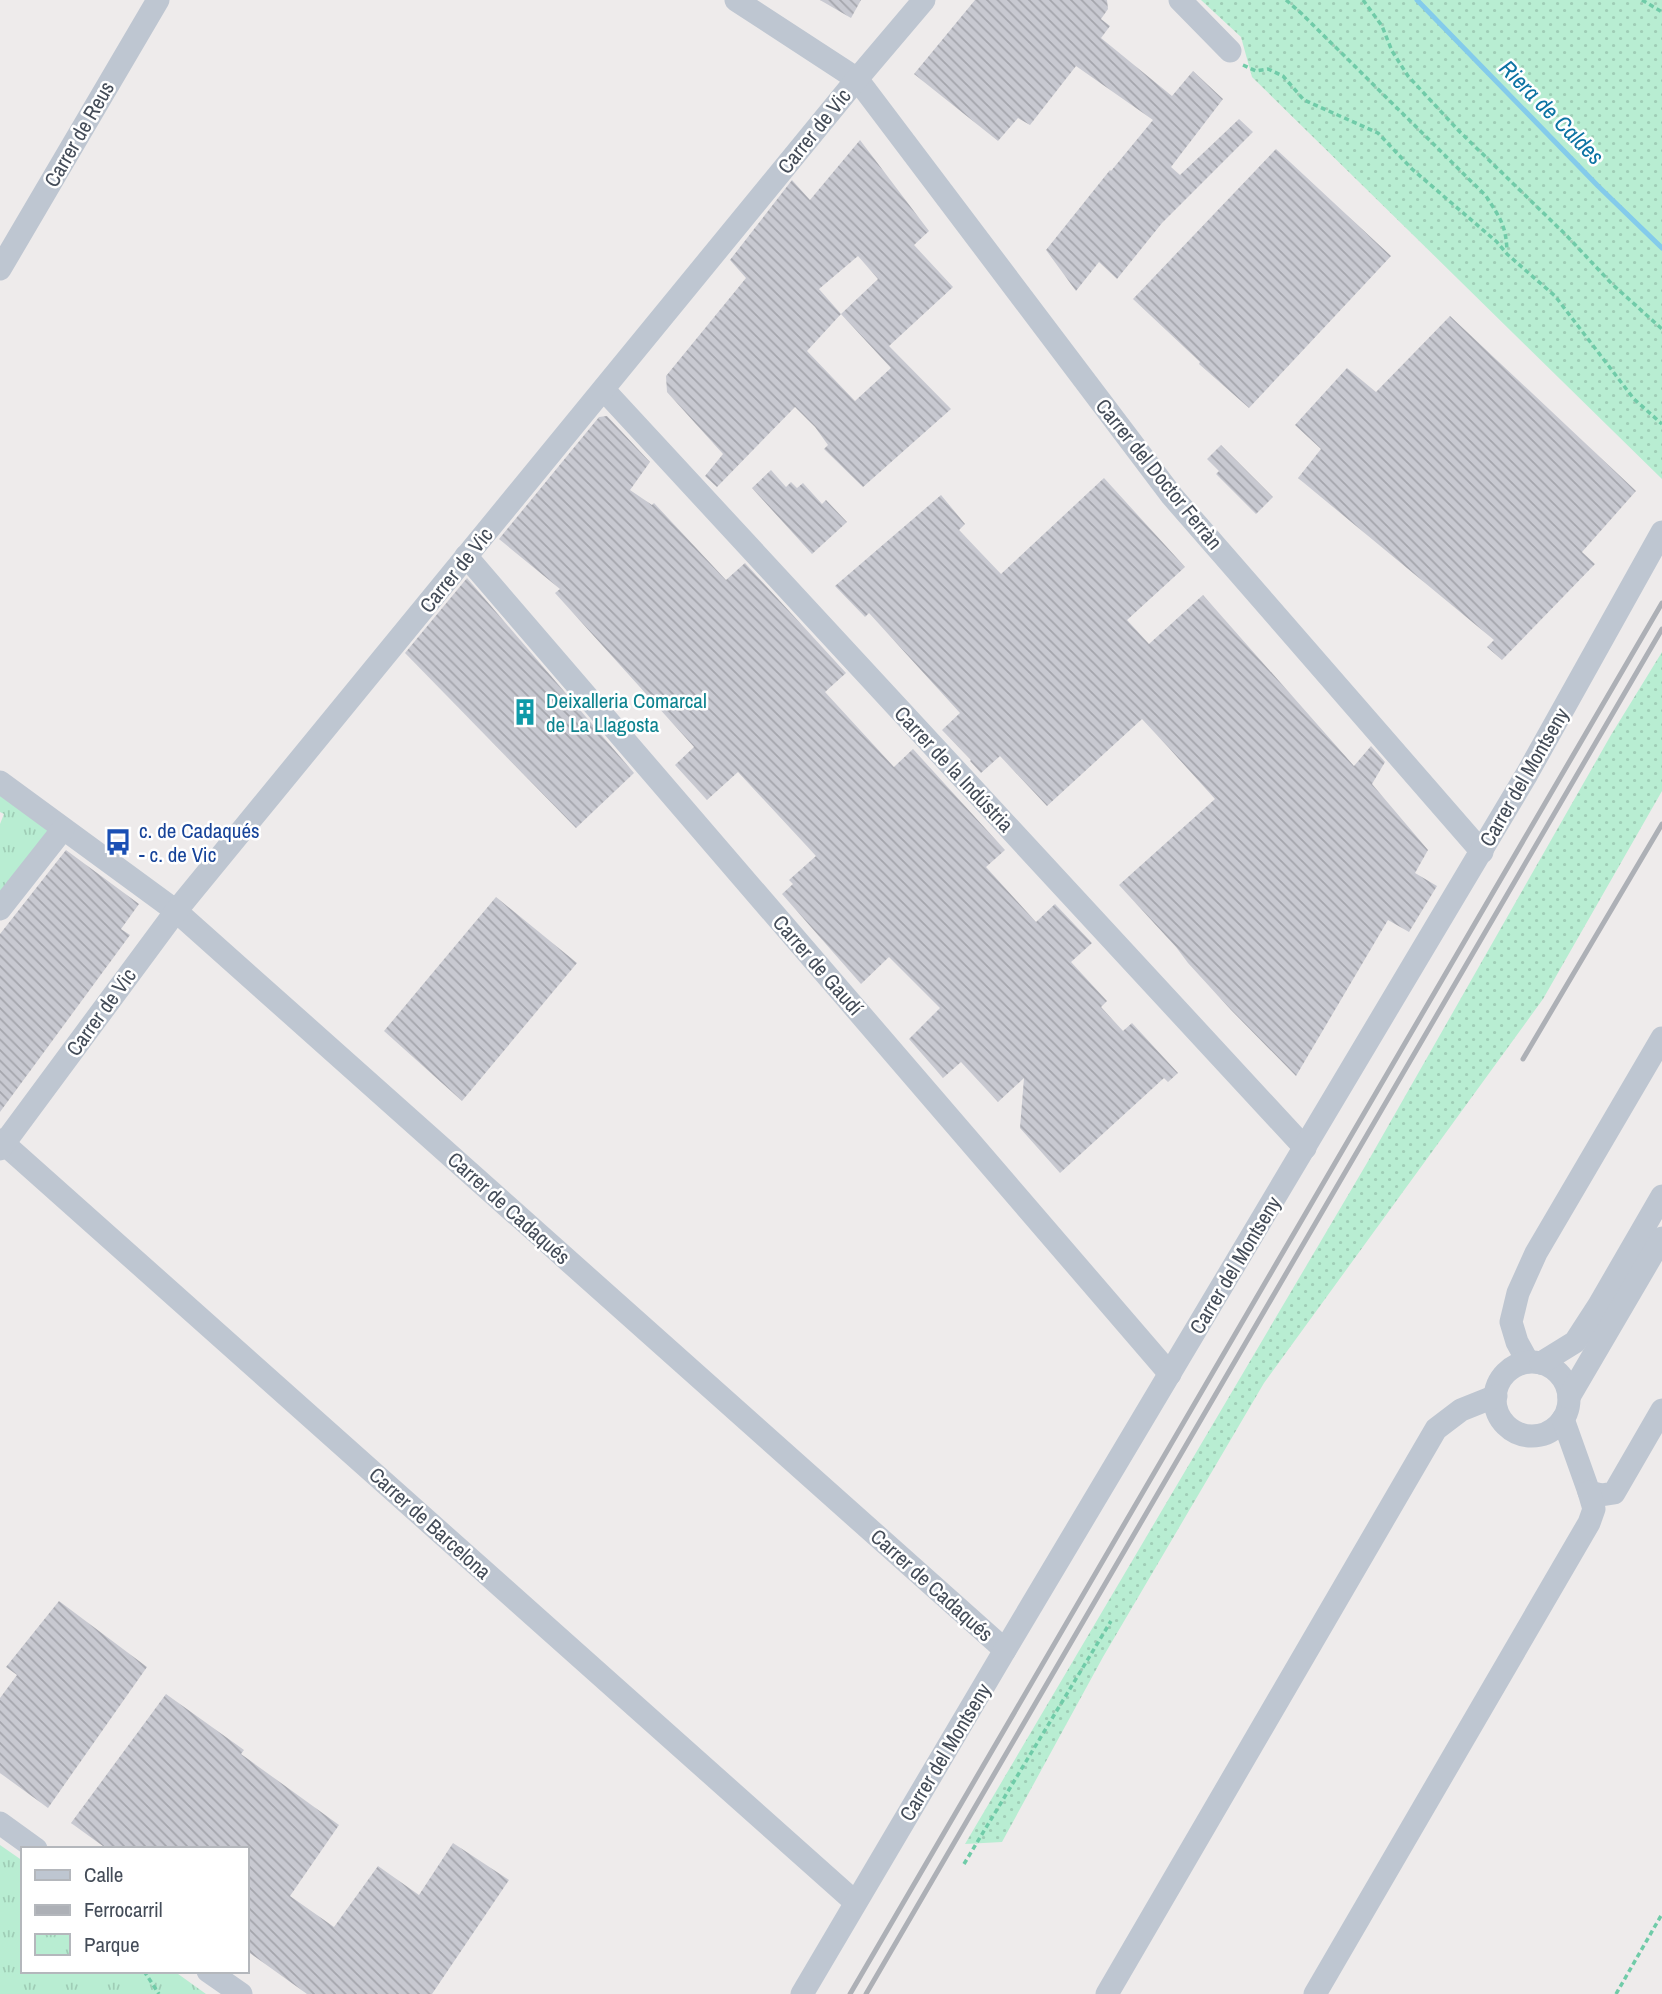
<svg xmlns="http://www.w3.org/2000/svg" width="1662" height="1994" font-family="'Archivo Narrow',sans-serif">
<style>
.grass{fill:url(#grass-dots)}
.park{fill:url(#park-tufts)}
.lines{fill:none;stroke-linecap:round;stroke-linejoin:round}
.stream{stroke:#84cbeb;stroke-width:5}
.building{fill:url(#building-back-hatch);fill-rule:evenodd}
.path{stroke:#70cba8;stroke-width:3.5;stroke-dasharray:5 3.5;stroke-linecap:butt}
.minor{stroke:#bec6d1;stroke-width:23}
.rail{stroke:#adb0b6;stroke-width:5}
.labels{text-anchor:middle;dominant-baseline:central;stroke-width:5;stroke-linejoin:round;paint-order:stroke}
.street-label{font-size:21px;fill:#444c58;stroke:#fff}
.culture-label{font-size:21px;fill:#0d838f;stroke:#fff;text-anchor:start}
.transit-label{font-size:21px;fill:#164399;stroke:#fff;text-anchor:start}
.water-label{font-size:23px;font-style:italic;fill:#0c73a3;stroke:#fff}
</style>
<defs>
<pattern id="grass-dots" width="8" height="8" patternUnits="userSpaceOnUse" patternTransform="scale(1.75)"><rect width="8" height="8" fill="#b8edd2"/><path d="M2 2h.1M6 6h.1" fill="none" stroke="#9fcdb6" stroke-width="1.8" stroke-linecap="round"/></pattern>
<pattern id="park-tufts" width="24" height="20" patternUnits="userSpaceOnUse" patternTransform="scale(1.75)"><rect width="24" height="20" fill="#b8edd2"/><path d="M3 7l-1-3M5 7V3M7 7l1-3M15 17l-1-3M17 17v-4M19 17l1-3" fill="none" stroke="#9fcdb6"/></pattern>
<pattern id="building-back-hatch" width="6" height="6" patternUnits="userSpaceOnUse" patternTransform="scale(1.75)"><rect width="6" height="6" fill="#c8c9d1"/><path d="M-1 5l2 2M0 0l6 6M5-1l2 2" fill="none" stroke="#a4a5ac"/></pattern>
</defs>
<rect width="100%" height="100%" fill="#eeebeb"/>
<g class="grass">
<path d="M1201 0H1662V479L1252 77 1241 37Z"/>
<path d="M1662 652V791L1543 999 1264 1383 1103 1657 1002 1842 965 1844 1367 1163 1611 735Z"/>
</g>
<g class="park">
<path d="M0 785 59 830 0 892V824L4 814 0 812Z"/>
<path d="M0 1845 23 1861V1971H174L206 1994H0Z"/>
</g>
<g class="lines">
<path class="stream" d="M1417 0 1598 186 1662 248"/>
</g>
<g class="building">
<path d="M820 0H861L851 18Z"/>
<path d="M975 0H1107L1108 9 1101 19 1110 26 1101 38 1172 96 1193 71 1223 99 1171 167 1180 175 1239 119 1253 132 1162 223 1117 279 1099 262 1076 291 1046 250 1110 170 1111 171 1153 120 1076 66 1030 125 1018 118 998 141 914 74Z"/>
<path d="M860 140 929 231 914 245 953 287 889 346 951 409 863 487 824 449 828 445 815 427 795 407 717 487 705 476 723 454 667 392 666 376 746 278 730 260 792 180 810 200ZM858 256 878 279 841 314 819 289ZM841 314 891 368 855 401 807 351Z"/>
<path d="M1276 149 1391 256 1249 408 1199 364 1200 362 1133 299Z"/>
<path d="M1450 316 1636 491 1582 552 1595 564 1502 660 1487 647 1494 640 1298 478 1321 449 1295 425 1347 368 1376 392Z"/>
<path d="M607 416 650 462 630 490 652 505 654 503 726 580 745 563 846 673 825 692 894 767 913 749 923 760 1005 850 986 867 1036 922 1055 904 1092 943 1071 962 1107 1001 1101 1007 1123 1031 1132 1023 1178 1073 1168 1082 1164 1078 1060 1173 1020 1128 1024 1078 998 1102 961 1062 943 1078 909 1039 940 1008 889 957 861 984 782 894 793 884 789 880 816 856 738 772 707 800 675 765 694 747 555 593 560 589 499 539 599 417Z"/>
<path d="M1221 445 1273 497 1256 514 1216 474 1219 471 1207 459Z"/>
<path d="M771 470 786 487 791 482 797 488 803 483 822 504 826 500 847 522 812 554 752 488Z"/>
<path d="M1104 478 1185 567 1127 620 1149 644 1203 595 1354 766 1371 746 1385 762 1372 784 1428 850 1415 873 1437 886 1409 932 1388 920 1296 1076 1231 1010 1188 963 1176 947 1119 885 1215 799 1168 747 1142 719 1047 806 1000 756 981 773 970 761 971 760 942 730 960 713 869 613 865 617 835 586 941 495 965 524 959 530 1001 574Z"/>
<path d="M467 578 634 773 576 828 405 653Z"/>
<path d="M66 850 139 904 121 929 130 935 0 1112V934Z"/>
<path d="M496 897 577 963 462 1101 384 1031Z"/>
<path d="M59 1601 147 1667 48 1808 0 1773V1698L17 1675 6 1667Z"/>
<path d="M166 1694 244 1750 241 1754 339 1825 290 1896 334 1927 378 1866 419 1895 453 1843 509 1880 432 1994H307L247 1951V1849H107L71 1823Z"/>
</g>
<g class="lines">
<g class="path">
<path d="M1286 0 1301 13 1486 196C1500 218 1506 225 1507 251"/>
<path d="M1363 0 1382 26 1392 51 1408 76 1459 131 1566 235 1612 284 1662 329"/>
<path d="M1642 0 1662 12"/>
<path d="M1243 65 1256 71 1268 69 1283 76 1304 100 1378 133 1412 169 1497 242 1507 254 1555 296 1634 399 1662 424"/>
<path d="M964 1864 1111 1621"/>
<path d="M144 1971 159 1994"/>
<path d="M1616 1994 1662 1914"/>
</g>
<g class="minor">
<path d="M736 0 857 79 1172 496 1482 852"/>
<path d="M1180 0 1230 51"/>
<path d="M0 269 158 0"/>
<path d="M604 390 1305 1148"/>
<path d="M466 556 1170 1374"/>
<path d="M0 782 176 911 1005 1650"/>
<path d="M0 909 63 829"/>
<path d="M0 1140 855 1902"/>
<path d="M0 1149 176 911 857 79 924 0"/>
<path d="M1528 1362 1517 1342 1511 1322 1518 1293 1536 1253 1662 1038"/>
<circle cx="1532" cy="1399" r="37"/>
<path d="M1541 1363 1575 1342 1599 1305 1662 1196"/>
<path d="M1569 1397 1662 1238"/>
<path d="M1563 1419 1589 1492 1601 1495 1614 1493 1662 1410"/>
<path d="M0 1823 36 1849"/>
<path d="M208 1971 241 1994"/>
<path d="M802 1994 1005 1650 1527 774 1662 532"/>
<path d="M1107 1994 1436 1429 1461 1410 1496 1396"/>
<path d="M1315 1994 1589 1523 1594 1509 1589 1492"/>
</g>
<g class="rail">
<path d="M1523 1059 1662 824"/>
<path d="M850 1994 1662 603"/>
<path d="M866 1994 1662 629"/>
</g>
</g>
<defs>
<symbol id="building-bare" viewBox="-9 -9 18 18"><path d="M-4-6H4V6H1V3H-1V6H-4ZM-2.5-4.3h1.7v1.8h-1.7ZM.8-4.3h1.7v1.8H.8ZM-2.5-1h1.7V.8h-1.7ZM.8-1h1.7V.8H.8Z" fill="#0f9aa8" stroke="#fff" stroke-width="2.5" paint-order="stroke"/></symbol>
<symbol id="bus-bare" viewBox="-9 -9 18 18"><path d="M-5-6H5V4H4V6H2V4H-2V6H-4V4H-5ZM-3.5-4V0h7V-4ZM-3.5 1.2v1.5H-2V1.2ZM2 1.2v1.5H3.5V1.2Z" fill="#1a4fb4" stroke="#fff" stroke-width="2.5" paint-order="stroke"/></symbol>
</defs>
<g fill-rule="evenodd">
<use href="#building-bare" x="506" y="693" width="38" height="38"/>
<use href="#bus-bare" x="99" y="823" width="38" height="38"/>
</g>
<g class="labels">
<g class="street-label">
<text transform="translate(814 131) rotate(-51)">Carrer de Vic</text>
<text transform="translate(79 134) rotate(-60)">Carrer de Reus</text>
<text transform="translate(1159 474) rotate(51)">Carrer del Doctor Ferràn</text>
<text transform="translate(456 570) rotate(-51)">Carrer de Vic</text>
<text transform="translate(954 769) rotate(47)">Carrer de la Indústria</text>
<text transform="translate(1524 777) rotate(-60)">Carrer del Montseny</text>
<text transform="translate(818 965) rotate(49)">Carrer de Gaudí</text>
<text transform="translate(101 1012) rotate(-54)">Carrer de Vic</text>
<text transform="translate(509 1208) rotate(42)">Carrer de Cadaqués</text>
<text transform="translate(1235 1265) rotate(-59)">Carrer del Montseny</text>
<text transform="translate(430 1523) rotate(42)">Carrer de Barcelona</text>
<text transform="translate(932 1585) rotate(42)">Carrer de Cadaqués</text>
<text transform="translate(945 1752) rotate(-59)">Carrer del Montseny</text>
</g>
<g class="culture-label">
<text x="546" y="700">Deixalleria Comarcal<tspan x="546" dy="24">de La Llagosta</tspan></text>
</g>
<g class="transit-label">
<text x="139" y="830">c. de Cadaqués<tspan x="139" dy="24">- c. de Vic</tspan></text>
</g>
<g class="water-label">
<text transform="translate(1552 112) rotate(45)">Riera de Caldes</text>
</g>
</g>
<rect x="21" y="1847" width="228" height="126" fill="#ffffff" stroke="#b4b7bc" stroke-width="2"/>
<rect x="35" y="1870" width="35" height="10" fill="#bec6d1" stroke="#b4b7bc" stroke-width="2"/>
<text x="84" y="1882" font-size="21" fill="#444c58">Calle</text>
<rect x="35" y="1905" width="35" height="10" fill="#adb0b6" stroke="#b4b7bc" stroke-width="2"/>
<text x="84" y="1917" font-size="21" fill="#444c58">Ferrocarril</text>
<rect x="35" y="1934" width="35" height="21" fill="url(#park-tufts)" stroke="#b4b7bc" stroke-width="2"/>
<text x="84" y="1952" font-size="21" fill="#444c58">Parque</text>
</svg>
